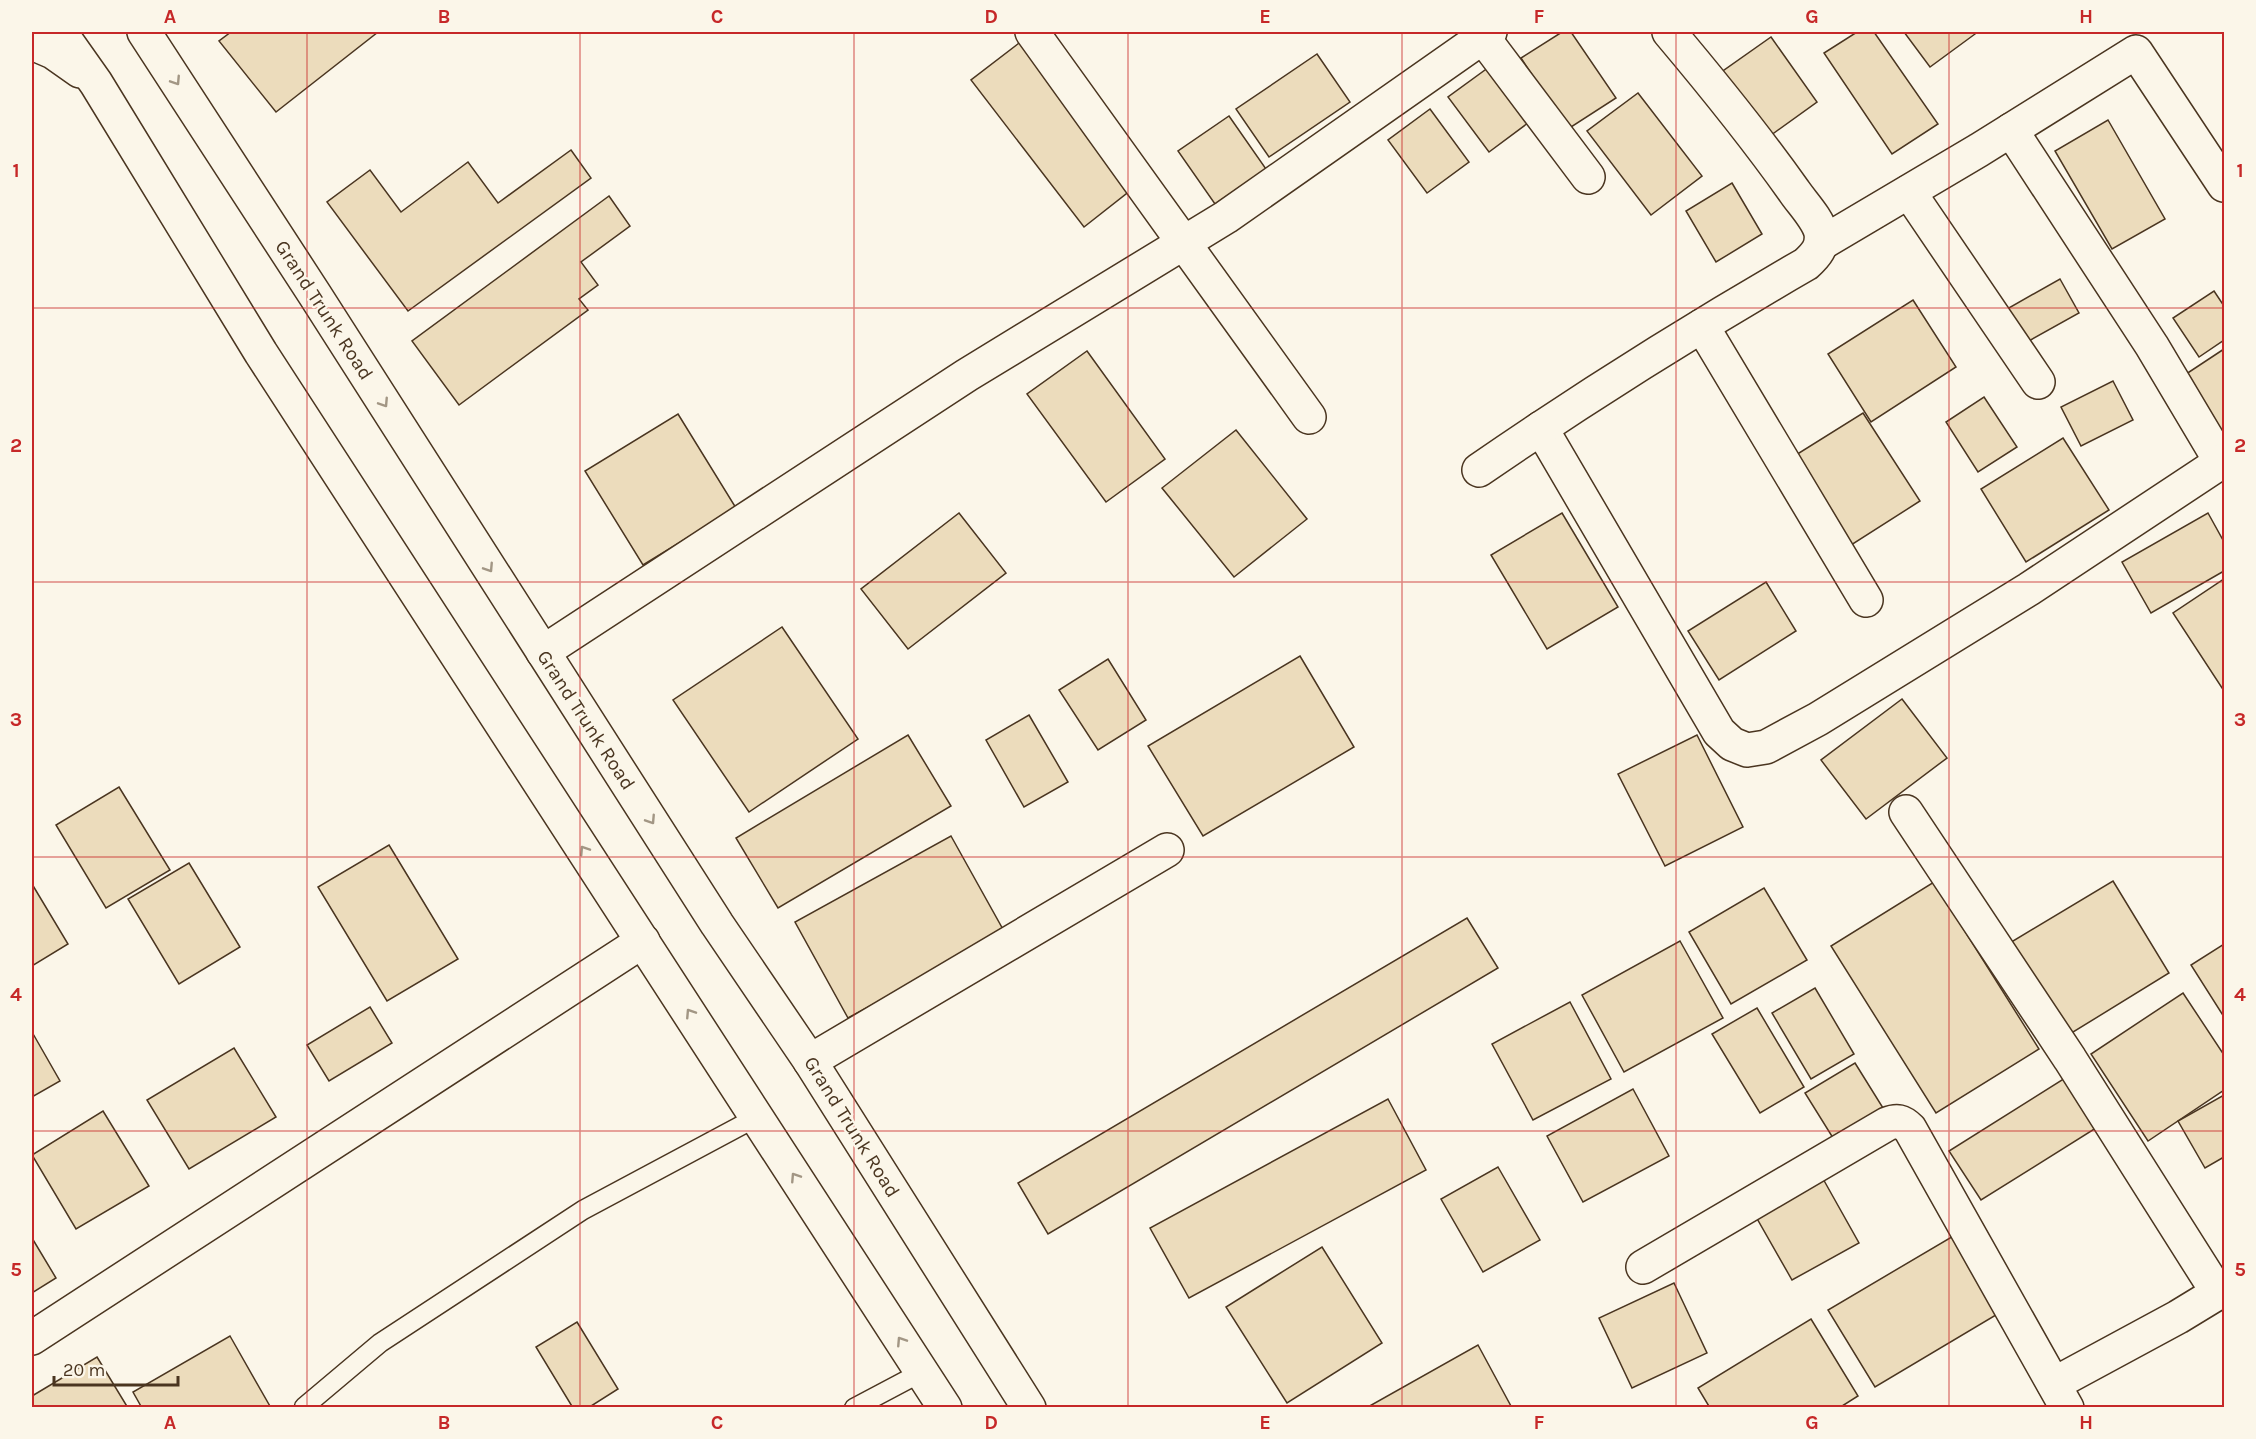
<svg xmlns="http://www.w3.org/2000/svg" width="2256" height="1439" font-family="Karla,sans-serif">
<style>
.building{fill:#ecdcbc;stroke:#4a3520;stroke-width:1.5}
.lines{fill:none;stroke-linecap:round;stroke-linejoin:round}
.service-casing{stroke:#4a3520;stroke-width:21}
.minor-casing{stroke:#4a3520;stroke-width:36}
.trunk-casing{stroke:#4a3520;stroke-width:36}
.service{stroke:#fbf6e9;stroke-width:18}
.minor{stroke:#fbf6e9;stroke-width:33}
.trunk{stroke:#fbf6e9;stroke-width:33}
.oneway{stroke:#a29684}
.grid{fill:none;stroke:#c62828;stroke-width:1.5;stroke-opacity:0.55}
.labels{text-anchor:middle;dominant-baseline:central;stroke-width:4.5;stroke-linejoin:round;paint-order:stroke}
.street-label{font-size:20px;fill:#4a3520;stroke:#fbf6e9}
.neatline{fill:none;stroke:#c62828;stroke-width:2}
.grid-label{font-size:20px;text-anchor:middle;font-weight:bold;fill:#c62828}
</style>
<rect width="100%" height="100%" fill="#fbf6e9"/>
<g class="building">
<path d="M231 32H378L276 112 219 41Z"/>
<path d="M1562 32H1571L1616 98 1568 129 1521 58Z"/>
<path d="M1857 32H1874L1938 124 1892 154 1824 53Z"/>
<path d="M1904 32H1973L1975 34 1930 67Z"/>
<path d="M1771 37 1817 102 1767 138 1720 73Z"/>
<path d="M1023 40 1136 186 1084 227 971 80Z"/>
<path d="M1317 54 1350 102 1269 157 1236 109Z"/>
<path d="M1496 62 1536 117 1489 152 1448 97Z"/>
<path d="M1638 93 1702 176 1651 215 1587 131Z"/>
<path d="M1430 109 1469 162 1427 193 1388 140Z"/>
<path d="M1229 116 1266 169 1215 204 1178 151Z"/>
<path d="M2108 120 2165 219 2112 249 2055 151Z"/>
<path d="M571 150 591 178 408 311 327 202 370 170 401 212 468 162 498 203Z"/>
<path d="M1732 183 1762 234 1716 262 1686 211Z"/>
<path d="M609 196 630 226 581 262 598 285 579 299 588 310 459 405 412 341Z"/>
<path d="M2060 279 2079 313 2027 342 2007 309Z"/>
<path d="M2214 291 2224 306V340L2199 357 2173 318Z"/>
<path d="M1913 300 1956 367 1871 422 1828 354Z"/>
<path d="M2224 349V443L2180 378Z"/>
<path d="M1087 351 1165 459 1106 502 1027 394Z"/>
<path d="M2113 381 2133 420 2081 446 2061 407Z"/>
<path d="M1984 397 2017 447 1978 472 1946 422Z"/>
<path d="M1863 413 1920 501 1848 547 1791 458Z"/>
<path d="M678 414 736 508 643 565 585 471Z"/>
<path d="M1236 430 1307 519 1234 577 1162 488Z"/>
<path d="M2063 438 2109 510 2026 562 1981 489Z"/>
<path d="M959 513 1006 573 908 649 861 589Z"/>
<path d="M1562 513 1618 607 1547 649 1491 555Z"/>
<path d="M2208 513 2224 542V571L2151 613 2122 562Z"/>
<path d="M2224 579V691L2173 613Z"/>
<path d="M1766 582 1796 631 1719 680 1688 631Z"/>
<path d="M782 627 858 739 749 812 673 700Z"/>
<path d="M1300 656 1354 747 1203 836 1148 746Z"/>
<path d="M1108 659 1146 720 1098 750 1059 690Z"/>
<path d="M1902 699 1947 758 1866 819 1821 760Z"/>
<path d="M1029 715 1068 782 1024 807 986 740Z"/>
<path d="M908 735 951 806 778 908 736 838Z"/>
<path d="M1697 735 1743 827 1665 866 1618 774Z"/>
<path d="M119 787 170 870 106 908 56 825Z"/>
<path d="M951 836 1005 933 848 1018 795 922Z"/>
<path d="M389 845 458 959 387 1001 318 887Z"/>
<path d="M189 863 240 947 179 984 128 899Z"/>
<path d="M2113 881 2169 973 2065 1037 2008 944Z"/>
<path d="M1934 882 2039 1049 1936 1113 1831 946Z"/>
<path d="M32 884 68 944 32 966Z"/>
<path d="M1764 888 1807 960 1731 1004 1689 932Z"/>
<path d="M1467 918 1498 968 1048 1234 1018 1183Z"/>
<path d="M1680 941 1723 1018 1624 1072 1582 995Z"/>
<path d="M2224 944V1017L2191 965Z"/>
<path d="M1815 988 1854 1054 1811 1079 1772 1013Z"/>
<path d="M2183 993 2224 1055V1090L2148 1141 2091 1054Z"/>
<path d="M1570 1002 1611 1079 1533 1120 1492 1044Z"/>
<path d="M370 1007 392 1043 329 1081 307 1045Z"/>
<path d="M1757 1008 1804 1087 1760 1113 1712 1034Z"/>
<path d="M32 1032 60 1081 32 1097Z"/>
<path d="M234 1048 276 1117 189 1169 147 1100Z"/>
<path d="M1855 1063 1888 1116 1838 1146 1805 1093Z"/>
<path d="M2073 1073 2104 1123 1981 1200 1949 1151Z"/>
<path d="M1633 1089 1669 1156 1583 1202 1547 1136Z"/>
<path d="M2224 1095V1157L2205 1168 2178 1121Z"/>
<path d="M1388 1099 1426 1170 1189 1298 1150 1228Z"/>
<path d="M103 1111 149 1186 76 1229 32 1155Z"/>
<path d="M1498 1167 1540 1240 1483 1272 1441 1199Z"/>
<path d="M1822 1177 1859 1243 1792 1280 1755 1215Z"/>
<path d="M1955 1235 2001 1312 1875 1387 1828 1310Z"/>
<path d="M32 1238 56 1278 32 1293Z"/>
<path d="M1322 1247 1382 1343 1287 1403 1226 1307Z"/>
<path d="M1674 1283 1707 1353 1632 1388 1599 1318Z"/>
<path d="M1811 1319 1858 1396 1839 1408H1710L1698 1388Z"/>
<path d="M577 1322 618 1389 588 1408H573L536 1347Z"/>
<path d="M230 1336 271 1408H142L133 1392Z"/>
<path d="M1478 1345 1512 1408H1366Z"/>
<path d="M97 1357 128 1408H32V1396Z"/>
</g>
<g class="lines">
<defs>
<g id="service">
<path d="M304 1407 380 1343 583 1210 757 1117"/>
<path d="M854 1408 922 1372"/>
</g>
<g id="minor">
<path d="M1032 32 1309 417"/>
<path d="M1482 36 1588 177"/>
<path d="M2011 130 2152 346 2221 462"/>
<path d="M1909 192 2038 382"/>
<path d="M1822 243 1979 150 2136 52 2224 185"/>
<path d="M1702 326 1866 600"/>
<path d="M1541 428 1719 732 1732 744 1747 750 1766 747 1818 719 2029 589 2224 460"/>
<path d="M1479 470C1585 397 1695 328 1806 264 1816 255 1823 247 1821 233 1818 219 1802 203 1794 191 1755 136 1712 83 1669 32"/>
<path d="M543 652 967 375 1226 217 1490 32"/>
<path d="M1906 812 2070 1059 2218 1293"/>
<path d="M810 1061 1167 850"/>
<path d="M1643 1267 1887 1124C1897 1120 1902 1121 1910 1129L2067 1408"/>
<path d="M32 1338 643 941"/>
<path d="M2054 1384 2178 1317 2224 1289"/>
</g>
<g id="trunk">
<path d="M60 32 96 83 261 353 945 1408"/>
<path d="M144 32 315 295 717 924 810 1061 1029 1408"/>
<path d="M32 43 53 52 80 71"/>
</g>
</defs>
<use href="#service" class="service-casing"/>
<use href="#minor" class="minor-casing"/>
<use href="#trunk" class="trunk-casing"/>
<use href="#service" class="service"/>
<use href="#minor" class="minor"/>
<use href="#trunk" class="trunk"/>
</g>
<defs><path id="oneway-chevron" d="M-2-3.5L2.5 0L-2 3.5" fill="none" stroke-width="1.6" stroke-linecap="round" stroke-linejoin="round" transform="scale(1.5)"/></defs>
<g class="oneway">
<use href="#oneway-chevron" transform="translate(176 81) rotate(57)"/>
<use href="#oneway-chevron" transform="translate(384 403) rotate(57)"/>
<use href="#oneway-chevron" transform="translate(489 568) rotate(57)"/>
<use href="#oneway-chevron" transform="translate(651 820) rotate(57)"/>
<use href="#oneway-chevron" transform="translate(584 850) rotate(-123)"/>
<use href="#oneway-chevron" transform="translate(690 1013) rotate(-123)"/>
<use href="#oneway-chevron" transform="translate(795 1177) rotate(-123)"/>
<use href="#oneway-chevron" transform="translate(901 1341) rotate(-123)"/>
</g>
<path class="grid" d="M307 32V1408M580 32V1408M854 32V1408M1128 32V1408M1402 32V1408M1676 32V1408M1949 32V1408M32 308H2224M32 582H2224M32 857H2224M32 1131H2224"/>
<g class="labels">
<g class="street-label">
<text transform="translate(324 310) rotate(57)">Grand Trunk Road</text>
<text transform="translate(586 720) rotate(57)">Grand Trunk Road</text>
<text transform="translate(852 1127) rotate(58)">Grand Trunk Road</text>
</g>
</g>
<rect width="2256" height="1439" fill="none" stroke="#fbf6e9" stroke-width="66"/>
<path d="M54 1376v9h124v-9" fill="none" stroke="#4a3520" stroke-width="3"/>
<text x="63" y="1376" font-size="18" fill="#4a3520" stroke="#fbf6e9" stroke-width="4.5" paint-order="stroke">20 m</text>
<rect x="33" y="33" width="2190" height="1373" class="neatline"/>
<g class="grid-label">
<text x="170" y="23">A</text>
<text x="444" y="23">B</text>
<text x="717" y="23">C</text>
<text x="991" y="23">D</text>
<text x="1265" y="23">E</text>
<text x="1539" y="23">F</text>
<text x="1812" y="23">G</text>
<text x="2086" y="23">H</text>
<text x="16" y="177">1</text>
<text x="2240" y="177">1</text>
<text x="16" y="452">2</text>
<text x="2240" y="452">2</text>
<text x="16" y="726">3</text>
<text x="2240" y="726">3</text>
<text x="16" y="1001">4</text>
<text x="2240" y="1001">4</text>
<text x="16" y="1276">5</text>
<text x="2240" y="1276">5</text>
<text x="170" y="1429">A</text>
<text x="444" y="1429">B</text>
<text x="717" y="1429">C</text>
<text x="991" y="1429">D</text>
<text x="1265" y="1429">E</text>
<text x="1539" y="1429">F</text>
<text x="1812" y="1429">G</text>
<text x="2086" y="1429">H</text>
</g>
</svg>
